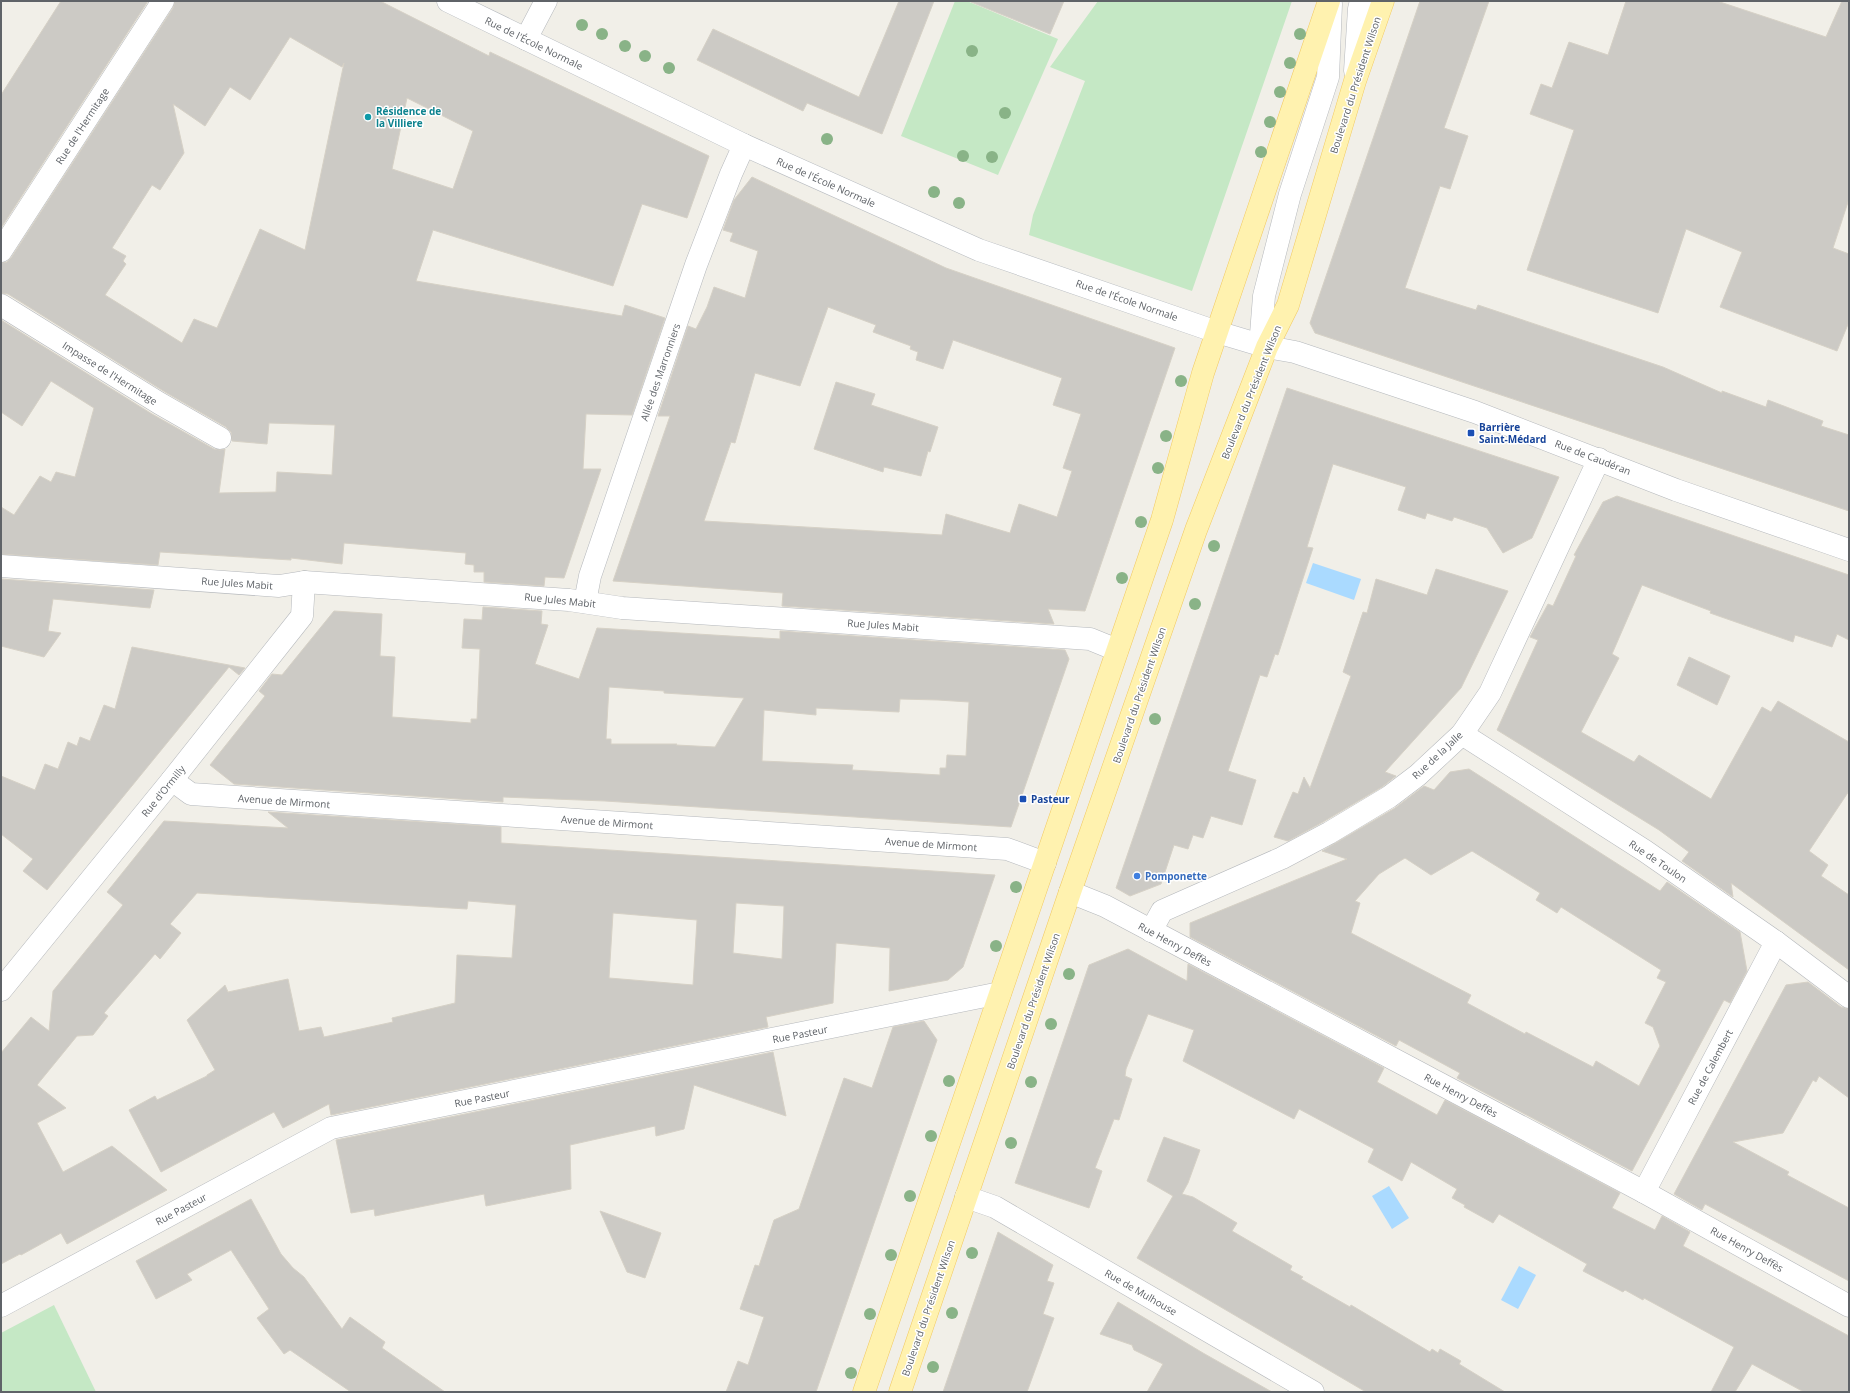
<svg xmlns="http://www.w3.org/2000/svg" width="1850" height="1393" font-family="'Open Sans',sans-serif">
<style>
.green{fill:#c5e8c5}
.water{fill:#aadaff}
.building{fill:#cccac5;stroke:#d6d1c6;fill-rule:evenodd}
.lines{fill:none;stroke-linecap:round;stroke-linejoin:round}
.minor-casing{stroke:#b5b8bc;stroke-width:23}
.tertiary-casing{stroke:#b5b8bc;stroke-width:23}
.secondary-casing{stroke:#b6babf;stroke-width:23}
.primary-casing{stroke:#f2c960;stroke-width:23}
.minor{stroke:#fff;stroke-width:22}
.tertiary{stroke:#fff;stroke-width:22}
.secondary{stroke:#fff;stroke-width:22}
.primary{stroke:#fff2af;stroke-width:22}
.tree{fill:#89b387}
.culture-dot{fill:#0f9aa8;stroke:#fff;stroke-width:1.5}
.transit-dot{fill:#1a4fb4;stroke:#fff;stroke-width:1.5}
.shop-dot{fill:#3f7fe0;stroke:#fff;stroke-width:1.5}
.labels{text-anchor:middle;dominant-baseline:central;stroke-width:3;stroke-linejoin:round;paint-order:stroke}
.street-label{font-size:10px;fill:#5f6368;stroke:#fff}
.culture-label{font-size:10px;font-weight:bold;fill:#0d838f;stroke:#fff;text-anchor:start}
.transit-label{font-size:10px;font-weight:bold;fill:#164399;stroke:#fff;text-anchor:start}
.shop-label{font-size:10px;font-weight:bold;fill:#366cbe;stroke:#fff;text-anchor:start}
</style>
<rect width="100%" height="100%" fill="#f1efe8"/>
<g class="green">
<path d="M955 1H967L1058 39 998 175 901 136Z"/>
<path d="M1098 1H1292L1192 291 1029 235 1033 215 1085 81 1050 67Z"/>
<path d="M54 1305 96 1392H1V1333Z"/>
</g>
<g class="water">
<path d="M1313 563 1361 579 1354 600 1306 583Z"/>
<path d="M1389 1186 1409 1218 1392 1229 1372 1196Z"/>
<path d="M1519 1266 1536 1275 1518 1309 1501 1300Z"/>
</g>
<g class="building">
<path d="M61 1H148L1 228V95Z"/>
<path d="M175 1H380L489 56 490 52 709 156 687 218 642 204 613 286 433 230 416 281 622 316 625 305 665 318 632 415 586 414 583 469H601L564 578 545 577 544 586 484 582V572H474V565L465 564 466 553 344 543 342 564 291 558V560L160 552 158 565 1 554V507L14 515 40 476 51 482 56 472 75 477 94 408 51 381 22 426 1 412V320L152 414 214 449 220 450 225 449 219 493 276 492 277 472 332 475 335 425 269 423 267 444 232 441 231 432 226 427 165 392 8 294 1 293V263L7 262 11 258 173 8ZM290 37 342 67 344 63 305 250 260 229 217 328 194 319 182 343 105 295 126 264 123 261 126 256 112 248 152 185 160 190 184 153 173 104 205 126 230 87 250 100ZM407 98 473 131 453 189 392 169Z"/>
<path d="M899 1H934L882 134 807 103 803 111 697 60 713 29 859 97Z"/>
<path d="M971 1H1064L1050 34 971 2Z"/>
<path d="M1420 1H1489L1444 128 1468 136 1450 189 1440 186 1405 288 1476 310 1478 305 1663 367 1722 393V391L1766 407 1768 400 1823 421 1821 426 1849 435V511L1315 333 1310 323Z"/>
<path d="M1626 1H1717L1826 37 1842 1H1849V199L1833 248 1849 254V322L1837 351 1720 307 1742 252 1686 229 1658 313 1527 270 1574 130 1530 114 1541 84 1552 88 1569 42 1608 55Z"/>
<path d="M752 177 946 268 1175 348 1085 611 1048 609 1054 624 782 606 783 593 613 581 670 416H658L688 326 696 329 707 307 714 287 745 298 758 251 730 241 733 233 723 230 734 200ZM828 307 876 325 873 332 911 346 910 349 918 352 916 360 943 369 953 340 1062 378 1053 405 1081 414 1063 468 1072 471 1057 517 1019 504 1010 533 946 514 942 535 704 521 731 442 735 443 755 373 800 386Z"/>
<path d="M836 382 875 394 871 405 938 427 930 452 928 451 921 476 884 467 883 472 814 449Z"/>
<path d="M1287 388 1559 477 1532 538 1503 553 1487 528 1454 517 1452 521 1427 513 1425 519 1398 510 1406 487 1333 464 1307 547 1313 548 1278 655 1275 654 1267 677 1260 675 1228 771 1256 780 1242 825 1211 816 1203 838 1193 835 1188 849 1174 845 1161 884 1130 896 1116 888Z"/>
<path d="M1617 496 1849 575V640L1837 634 1832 647 1795 635 1793 642 1710 613 1711 611 1642 585 1612 654 1619 658 1581 732 1634 762 1639 755 1711 799 1762 707 1771 712 1778 701 1849 742V791L1809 851 1828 865 1821 876 1849 895V970L1731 883 1733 897 1682 861 1689 852 1659 830 1497 730 1538 640 1530 637 1548 604 1553 606 1576 556 1574 555 1603 502Z"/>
<path d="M1436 569 1508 591 1461 688 1385 772 1396 776 1382 787 1323 822 1288 841 1274 837 1293 792 1298 794 1304 777 1310 788 1351 676 1343 672 1363 612 1367 613 1376 579 1427 595Z"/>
<path d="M1 579 154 590 150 608 53 599 48 631 61 633 44 657 1 646Z"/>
<path d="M483 607 542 611 541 624 548 625 535 664 579 679 597 628 780 639V631L1065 650 1069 659 1011 827 605 801 503 797V802L234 784 210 765 265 696 259 691 272 674 282 675 334 611 382 614 380 656 395 657 392 717 471 723V719H477L480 649 462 648 464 619 482 620ZM609 687 664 691V693L744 698 715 747 676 745 677 744H611V739H606ZM900 699 938 700 969 702 966 756 947 755 946 768H940V775L852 770 853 765 762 761 764 710 816 715V708L899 712Z"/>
<path d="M132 647 245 668 239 675 229 667 47 890 23 871 33 859 1 834V776L35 790 45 764 58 769 68 742 77 746 80 737 90 741 104 705 115 709Z"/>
<path d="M1689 657 1730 676 1717 705 1677 685Z"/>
<path d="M1469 769 1660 891 1667 882 1740 932 1747 971 1730 1003 1724 1000 1632 1171 1457 1078 1460 1073 1399 1040 1396 1046 1190 937V923L1347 859 1322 851 1395 808 1424 786 1434 790 1450 772ZM1472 851 1540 893 1536 900 1557 913 1561 907 1661 970 1657 978 1666 982 1645 1023 1653 1027 1660 1046 1639 1086 1596 1061 1593 1067 1526 1032 1525 1034 1467 1003 1471 995 1351 933 1360 903 1355 901 1379 874 1405 858 1431 875Z"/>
<path d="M268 812 501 827V843L995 875 963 967 948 980 889 991 890 948 836 943 833 1003 766 1017 768 1027 331 1115 329 1104 283 1128 274 1112 161 1172 129 1110 155 1096 157 1100 207 1076V1075L215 1070 187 1020 225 985 228 992 288 979 299 1031 321 1027 324 1037 393 1022 392 1018 455 1003 457 955 512 958 516 905 468 901 467 909 197 893 170 924 181 933 160 959 155 954 104 1013 108 1016 93 1035 77 1036 37 1085 66 1108 37 1123 63 1172 112 1146 167 1190 67 1244 61 1233 21 1255 20 1254 1 1264V1053L31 1017 49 1031 53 991 123 905 107 892 164 821 288 828ZM736 903 784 906 782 959 733 953ZM613 913 697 920 693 985 609 978Z"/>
<path d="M1128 949 1187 981 1188 964 1384 1068 1377 1082 1437 1115 1445 1100 1620 1193 1612 1208 1655 1230 1662 1216 1690 1232 1683 1246 1849 1336V1392H1804L1752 1364 1735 1392H1711L1734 1347 1644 1298 1643 1300 1625 1290 1623 1292 1583 1271 1587 1264 1499 1214 1493 1223 1464 1207 1465 1205 1452 1198 1457 1189 1411 1162 1402 1181 1368 1162 1374 1149 1299 1109 1294 1119 1183 1061 1194 1030 1148 1014 1126 1069 1125 1076 1132 1079 1119 1120 1114 1119 1095 1168 1102 1171 1089 1208 1015 1183 1089 965Z"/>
<path d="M1808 982 1841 1007 1849 1009V1098L1819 1076 1816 1082 1813 1080 1783 1133 1733 1142 1789 1172 1787 1175 1849 1208V1281L1705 1204 1702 1210 1674 1194 1786 985Z"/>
<path d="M924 1021 937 1040 816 1392H726L738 1361 748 1365 764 1317 740 1309 755 1265 759 1266 774 1220 799 1209 844 1078 872 1088 893 1027Z"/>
<path d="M773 1052 786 1116 694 1085 684 1129 656 1136 655 1126 570 1145 571 1189 486 1206 484 1194 375 1216 374 1209 351 1213 336 1140Z"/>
<path d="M1164 1137 1200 1150 1188 1183 1182 1194 1193 1197 1237 1223 1232 1231 1292 1266 1290 1270 1303 1277 1301 1279 1350 1307 1351 1305 1430 1352 1432 1349 1438 1353 1440 1349 1461 1361 1459 1364 1505 1392H1366L1137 1258 1173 1196 1147 1181Z"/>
<path d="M251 1199 281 1254 293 1268 304 1277 342 1329 350 1317 385 1342 382 1348 445 1392H351L290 1350 284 1354 257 1318 269 1309 231 1250 187 1274 192 1280 156 1299 136 1261Z"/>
<path d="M600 1211 661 1233 645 1278 627 1272Z"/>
<path d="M998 1232 1053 1265 1047 1281 1054 1283 1043 1314 1054 1318 1027 1392H943Z"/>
<path d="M1118 1302 1203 1353 1272 1392H1147L1163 1364 1134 1350 1132 1345 1100 1334Z"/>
</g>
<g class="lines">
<defs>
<g id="minor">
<path d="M526 39 546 1"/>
<path d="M1 251 163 1"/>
<path d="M1 305 159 403 220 438"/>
<path d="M1 566 279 586 304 582 569 600 622 608 1090 639 1117 650"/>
<path d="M585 602 590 576 696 265 731 174 744 145"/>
<path d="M1462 734 1645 851 1776 942 1849 997"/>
<path d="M172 780 191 794 1007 849 1045 863"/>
<path d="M1070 892 1105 906 1644 1192 1849 1306"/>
<path d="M1151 931 1162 911 1282 858 1329 833 1389 797 1418 775 1462 734 1490 693 1599 459"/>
<path d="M1 990 172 780 302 616 304 582"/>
<path d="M1644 1192 1776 942"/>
<path d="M966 1197 995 1207 1313 1392"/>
</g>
<g id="tertiary">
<path d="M1331 4 1328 77 1290 194 1264 296 1261 334 1267 347 1295 352 1475 412 1676 490 1849 550"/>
<path d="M1355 71 1359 9 1361 1"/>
<path d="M1 1306 331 1128 1000 993"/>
</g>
<path id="secondary" d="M448 1 744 145 979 250 1217 332 1267 347"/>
<g id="primary">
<path d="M864 1392 1162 520 1203 373 1329 1"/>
<path d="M900 1392 1070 892 1196 530 1267 347 1288 305 1355 81 1383 1"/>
</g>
</defs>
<use href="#minor" class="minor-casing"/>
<use href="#tertiary" class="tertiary-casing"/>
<use href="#secondary" class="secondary-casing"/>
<use href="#primary" class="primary-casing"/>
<use href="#minor" class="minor"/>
<use href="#tertiary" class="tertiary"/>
<use href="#secondary" class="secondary"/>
<use href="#primary" class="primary"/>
</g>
<g class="tree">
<circle cx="582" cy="25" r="6"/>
<circle cx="602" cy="34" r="6"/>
<circle cx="1300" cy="34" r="6"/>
<circle cx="625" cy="46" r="6"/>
<circle cx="972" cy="51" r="6"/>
<circle cx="645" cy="56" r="6"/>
<circle cx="1290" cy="63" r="6"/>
<circle cx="669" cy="68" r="6"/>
<circle cx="1280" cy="92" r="6"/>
<circle cx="1005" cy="113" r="6"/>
<circle cx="1270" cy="122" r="6"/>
<circle cx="827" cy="139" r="6"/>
<circle cx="1261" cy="152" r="6"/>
<circle cx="963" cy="156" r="6"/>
<circle cx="992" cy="157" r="6"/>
<circle cx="934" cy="192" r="6"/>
<circle cx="959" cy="203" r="6"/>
<circle cx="1181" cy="381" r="6"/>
<circle cx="1166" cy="436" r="6"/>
<circle cx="1158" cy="468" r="6"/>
<circle cx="1141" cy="522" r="6"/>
<circle cx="1214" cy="546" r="6"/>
<circle cx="1122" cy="578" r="6"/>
<circle cx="1195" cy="604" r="6"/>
<circle cx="1155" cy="719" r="6"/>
<circle cx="1016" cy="887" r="6"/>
<circle cx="996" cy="946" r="6"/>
<circle cx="1069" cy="974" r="6"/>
<circle cx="1051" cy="1024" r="6"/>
<circle cx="949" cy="1081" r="6"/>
<circle cx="1031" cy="1082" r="6"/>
<circle cx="931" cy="1136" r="6"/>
<circle cx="1011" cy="1143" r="6"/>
<circle cx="910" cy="1196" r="6"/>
<circle cx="972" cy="1253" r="6"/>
<circle cx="891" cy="1255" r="6"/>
<circle cx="952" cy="1313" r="6"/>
<circle cx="870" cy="1314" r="6"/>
<circle cx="933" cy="1367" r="6"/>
<circle cx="851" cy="1373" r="6"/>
</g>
<circle class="culture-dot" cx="368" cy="117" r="4"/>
<g class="transit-dot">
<rect x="1467" y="429" width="8" height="8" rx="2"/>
<rect x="1019" y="795" width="8" height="8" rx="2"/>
</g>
<circle class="shop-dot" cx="1137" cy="876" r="4"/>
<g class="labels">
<g class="street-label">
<text transform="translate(534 43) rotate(26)">Rue de l'École Normale</text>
<text transform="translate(1355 85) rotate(-72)">Boulevard du Président Wilson</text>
<text transform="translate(82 126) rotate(-57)">Rue de l'Hermitage</text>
<text transform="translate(826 182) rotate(24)">Rue de l'École Normale</text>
<text transform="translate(1127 300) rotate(19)">Rue de l'École Normale</text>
<text transform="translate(660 372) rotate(-71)">Allée des Marronniers</text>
<text transform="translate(110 373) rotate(32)">Impasse de l'Hermitage</text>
<text transform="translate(1251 392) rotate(-68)">Boulevard du Président Wilson</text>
<text transform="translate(1593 457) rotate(21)">Rue de Caudéran</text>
<text transform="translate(237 583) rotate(4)">Rue Jules Mabit</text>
<text transform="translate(560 600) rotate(6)">Rue Jules Mabit</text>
<text transform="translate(883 625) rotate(4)">Rue Jules Mabit</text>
<text transform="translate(1139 695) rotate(-71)">Boulevard du Président Wilson</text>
<text transform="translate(1437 755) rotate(-43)">Rue de la Jalle</text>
<text transform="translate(163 791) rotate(-51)">Rue d'Ormilly</text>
<text transform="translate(284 801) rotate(4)">Avenue de Mirmont</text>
<text transform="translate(607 822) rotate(4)">Avenue de Mirmont</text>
<text transform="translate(931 844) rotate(4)">Avenue de Mirmont</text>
<text transform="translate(1658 861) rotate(34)">Rue de Toulon</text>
<text transform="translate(1175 944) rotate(28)">Rue Henry Deffès</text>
<text transform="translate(1033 1001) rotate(-71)">Boulevard du Président Wilson</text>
<text transform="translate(800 1034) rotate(-11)">Rue Pasteur</text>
<text transform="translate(1710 1067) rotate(-62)">Rue de Calembert</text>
<text transform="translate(1461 1095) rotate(28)">Rue Henry Deffès</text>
<text transform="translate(482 1098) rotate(-11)">Rue Pasteur</text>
<text transform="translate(181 1209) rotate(-28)">Rue Pasteur</text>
<text transform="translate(1747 1249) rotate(29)">Rue Henry Deffès</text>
<text transform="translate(1141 1292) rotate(30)">Rue de Mulhouse</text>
<text transform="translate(928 1308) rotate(-71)">Boulevard du Président Wilson</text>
</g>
<g class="culture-label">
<text x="376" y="111">Résidence de<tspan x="376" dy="12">la Villiere</tspan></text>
</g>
<g class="transit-label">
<text x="1479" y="427">Barrière<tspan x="1479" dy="12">Saint-Médard</tspan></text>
<text x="1031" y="799">Pasteur</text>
</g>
<g class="shop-label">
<text x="1145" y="876">Pomponette</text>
</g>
</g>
<rect width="1850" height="1393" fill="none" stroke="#5f6368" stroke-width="4"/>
</svg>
